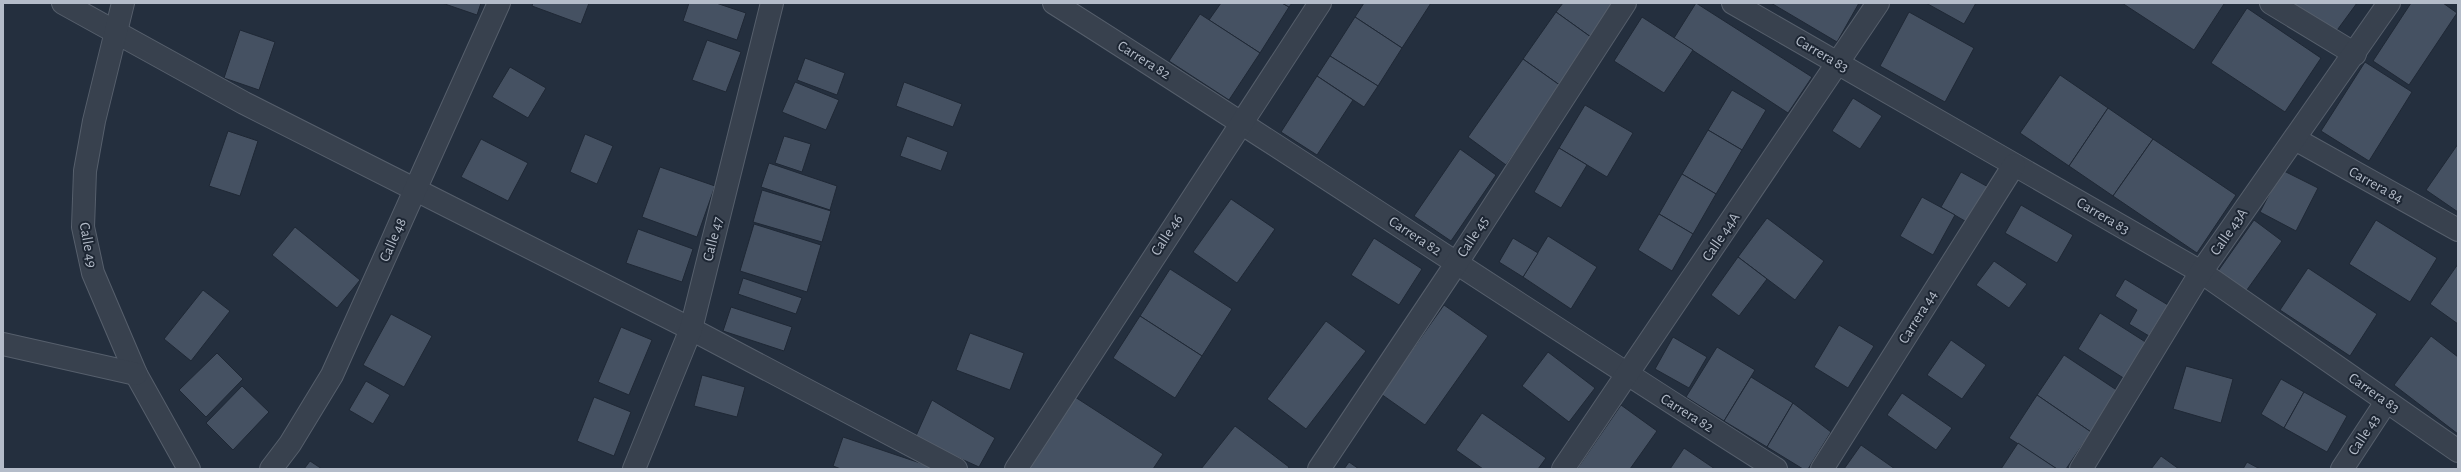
<svg xmlns="http://www.w3.org/2000/svg" width="2461" height="472" font-family="'Alegreya Sans',sans-serif">
<style>
.building{fill:#455162;stroke:#1f2835}
.lines{fill:none;stroke-linecap:round;stroke-linejoin:round}
.minor-casing{stroke:#565f6c;stroke-width:24}
.minor{stroke:#38414e;stroke-width:22}
.labels{text-anchor:middle;dominant-baseline:central;stroke-width:4;stroke-linejoin:round;paint-order:stroke}
.street-label{font-size:15px;fill:#b4bcc9;stroke:#1d2633}
</style>
<rect width="100%" height="100%" fill="#242f3e"/>
<g class="building">
<path d="M442 3H481L477 15Z"/>
<path d="M533 3H589L581 24 532 6Z"/>
<path d="M689 3H716L746 13 737 40 683 21Z"/>
<path d="M1221 3H1282L1289 7 1260 53 1209 20Z"/>
<path d="M1282 3H1292L1289 7Z"/>
<path d="M1364 3H1431L1402 48 1355 17Z"/>
<path d="M1563 3H1620L1595 40 1556 12Z"/>
<path d="M1696 3 1812 77 1788 113 1674 38Z"/>
<path d="M1771 3H1859L1837 42Z"/>
<path d="M1926 3H1976L1964 24Z"/>
<path d="M2122 3H2223L2224 4 2194 50Z"/>
<path d="M2293 3H2357L2335 33Z"/>
<path d="M2411 3H2443L2457 13 2409 85 2373 61Z"/>
<path d="M2247 8 2321 58 2285 112 2211 63Z"/>
<path d="M1556 12 1595 40 1561 86 1523 59Z"/>
<path d="M1909 12 1974 48 1945 102 1880 66Z"/>
<path d="M1200 14 1260 53 1229 100 1169 61Z"/>
<path d="M1355 17 1402 48 1378 86 1330 56Z"/>
<path d="M1642 17 1693 50 1664 93 1614 61Z"/>
<path d="M240 30 275 42 259 90 224 78Z"/>
<path d="M707 40 741 52 726 92 692 80Z"/>
<path d="M1330 56 1378 86 1364 107 1317 76Z"/>
<path d="M805 58 845 73 837 95 797 80Z"/>
<path d="M1523 59 1561 86 1506 165 1468 137Z"/>
<path d="M2365 62 2412 92 2369 161 2321 131Z"/>
<path d="M510 67 546 88 528 118 492 97Z"/>
<path d="M2060 75 2108 108 2069 166 2020 133Z"/>
<path d="M1317 76 1353 100 1317 155 1281 132Z"/>
<path d="M795 82 839 100 826 130 782 112Z"/>
<path d="M904 82 962 104 953 127 896 106Z"/>
<path d="M1732 90 1766 110 1742 150 1708 130Z"/>
<path d="M1853 98 1882 116 1860 149 1832 131Z"/>
<path d="M1585 105 1633 133 1607 177 1559 148Z"/>
<path d="M2108 108 2153 139 2113 196 2069 166Z"/>
<path d="M1708 130 1742 150 1716 194 1682 174Z"/>
<path d="M228 131 258 141 240 196 209 186Z"/>
<path d="M585 134 613 146 597 184 570 172Z"/>
<path d="M784 136 811 144 802 172 775 163Z"/>
<path d="M907 136 948 152 941 171 900 156Z"/>
<path d="M481 139 528 163 508 201 461 177Z"/>
<path d="M2153 139 2236 195 2197 253 2113 196Z"/>
<path d="M2458 144V212L2426 190Z"/>
<path d="M1559 148 1587 165 1561 208 1534 192Z"/>
<path d="M1460 149 1496 175 1451 241 1414 216Z"/>
<path d="M769 163 837 186 830 210 761 187Z"/>
<path d="M660 167 715 186 697 237 642 217Z"/>
<path d="M2282 170 2318 188 2296 231 2260 212Z"/>
<path d="M1961 172 1990 188 1970 224 1941 207Z"/>
<path d="M1682 174 1716 194 1693 234 1659 214Z"/>
<path d="M762 190 831 211 822 242 753 222Z"/>
<path d="M1922 197 1955 215 1933 255 1900 236Z"/>
<path d="M1231 199 1275 229 1237 283 1193 252Z"/>
<path d="M2021 205 2073 235 2057 263 2005 233Z"/>
<path d="M1659 214 1693 234 1672 271 1638 250Z"/>
<path d="M1767 218 1824 261 1795 300 1738 257Z"/>
<path d="M2254 220 2282 241 2244 294 2216 274Z"/>
<path d="M2376 220 2437 258 2410 302 2349 264Z"/>
<path d="M754 224 821 245 807 292 740 271Z"/>
<path d="M295 227 360 280 337 308 272 255Z"/>
<path d="M638 229 693 249 682 282 626 263Z"/>
<path d="M1548 236 1597 267 1571 309 1523 277Z"/>
<path d="M1374 238 1422 269 1399 305 1351 275Z"/>
<path d="M1513 238 1538 253 1523 277 1499 262Z"/>
<path d="M1738 257 1767 279 1739 316 1711 295Z"/>
<path d="M1994 261 2027 284 2009 308 1976 285Z"/>
<path d="M2458 264V324L2430 304Z"/>
<path d="M2308 268 2377 314 2350 356 2280 310Z"/>
<path d="M1170 269 1232 309 1202 356 1140 316Z"/>
<path d="M743 278 802 298 796 314 738 294Z"/>
<path d="M2125 279 2168 305 2149 336 2129 324 2137 310 2115 296Z"/>
<path d="M203 290 230 311 191 361 164 339Z"/>
<path d="M1444 305 1488 336 1425 425 1381 394Z"/>
<path d="M731 307 792 327 784 351 723 331Z"/>
<path d="M2100 313 2147 343 2125 379 2078 349Z"/>
<path d="M391 314 432 336 404 387 363 365Z"/>
<path d="M1140 316 1202 356 1175 398 1113 358Z"/>
<path d="M1326 321 1366 351 1306 429 1267 399Z"/>
<path d="M1839 325 1874 346 1848 388 1814 367Z"/>
<path d="M621 327 652 340 629 395 598 382Z"/>
<path d="M970 333 1024 353 1010 390 956 370Z"/>
<path d="M2431 336 2458 357V434L2394 385Z"/>
<path d="M1673 337 1707 357 1689 388 1655 369Z"/>
<path d="M1951 340 1986 365 1962 399 1927 375Z"/>
<path d="M1717 347 1755 370 1724 421 1686 397Z"/>
<path d="M1548 352 1595 388 1569 422 1522 386Z"/>
<path d="M217 353 243 379 206 417 179 390Z"/>
<path d="M2064 355 2118 391 2091 432 2037 395Z"/>
<path d="M2186 366 2233 379 2221 423 2173 409Z"/>
<path d="M702 375 745 387 737 417 694 406Z"/>
<path d="M1751 377 1793 403 1767 447 1724 421Z"/>
<path d="M2281 379 2304 392 2284 428 2261 414Z"/>
<path d="M366 381 390 395 373 424 349 410Z"/>
<path d="M242 386 269 412 233 450 206 423Z"/>
<path d="M2304 392 2347 416 2327 452 2284 428Z"/>
<path d="M1902 393 1952 428 1936 450 1887 415Z"/>
<path d="M2037 395 2091 432 2066 469H2057L2009 438Z"/>
<path d="M594 397 631 412 614 456 577 441Z"/>
<path d="M1075 397 1163 454 1153 469H1028Z"/>
<path d="M932 400 995 438 979 467 915 438Z"/>
<path d="M1793 403 1831 432 1808 469H1803L1767 447Z"/>
<path d="M1621 405 1657 431 1630 469H1577Z"/>
<path d="M1482 413 1546 458 1538 469H1483L1456 450Z"/>
<path d="M1235 426 1289 467 1288 469H1201Z"/>
<path d="M843 437 938 469H841L833 466Z"/>
<path d="M2018 443 2057 469H2001Z"/>
<path d="M1861 445 1895 469H1844Z"/>
<path d="M1684 448 1715 469H1670Z"/>
<path d="M2161 456 2179 469H2151Z"/>
<path d="M310 461 322 469H304Z"/>
<path d="M1349 462 1359 469H1344Z"/>
<path d="M2247 462 2260 469H2243Z"/>
</g>
<g class="lines">
<defs>
<g id="minor">
<path d="M63 3 244 103 691 329 956 469"/>
<path d="M123 3 94 121 85 171 83 227 93 273 136 374 189 469"/>
<path d="M1054 3C1296 156 1534 316 1776 469"/>
<path d="M1733 3 2201 272 2458 451"/>
<path d="M2271 3 2355 54"/>
<path d="M2295 139 2458 230"/>
<path d="M3 344 136 374"/>
<path d="M271 469 290 444 332 375 499 3"/>
<path d="M634 469 691 329 772 3"/>
<path d="M1016 469 1320 3"/>
<path d="M1319 469 1456 264 1625 3"/>
<path d="M1563 469 1878 3"/>
<path d="M1822 469 2014 165"/>
<path d="M2081 469 2201 272 2389 3"/>
<path d="M2342 469 2386 402"/>
</g>
</defs>
<use href="#minor" class="minor-casing"/>
<use href="#minor" class="minor"/>
</g>
<g class="labels">
<g class="street-label">
<text transform="translate(1822 54) rotate(30)">Carrera 83</text>
<text transform="translate(1144 60) rotate(32)">Carrera 82</text>
<text transform="translate(2376 185) rotate(29)">Carrera 84</text>
<text transform="translate(2103 216) rotate(30)">Carrera 83</text>
<text transform="translate(2229 232) rotate(-55)">Calle 43A</text>
<text transform="translate(1167 235) rotate(-57)">Calle 46</text>
<text transform="translate(1415 236) rotate(33)">Carrera 82</text>
<text transform="translate(1473 237) rotate(-57)">Calle 45</text>
<text transform="translate(1721 237) rotate(-56)">Calle 44A</text>
<text transform="translate(713 239) rotate(-76)">Calle 47</text>
<text transform="translate(393 240) rotate(-66)">Calle 48</text>
<text transform="translate(88 245) rotate(80)">Calle 49</text>
<text transform="translate(1918 317) rotate(-58)">Carrera 44</text>
<text transform="translate(2374 393) rotate(35)">Carrera 83</text>
<text transform="translate(1687 413) rotate(32)">Carrera 82</text>
<text transform="translate(2364 435) rotate(-57)">Calle 43</text>
</g>
</g>
<rect width="2461" height="472" fill="none" stroke="#b4bcc9" stroke-width="8"/>
</svg>
